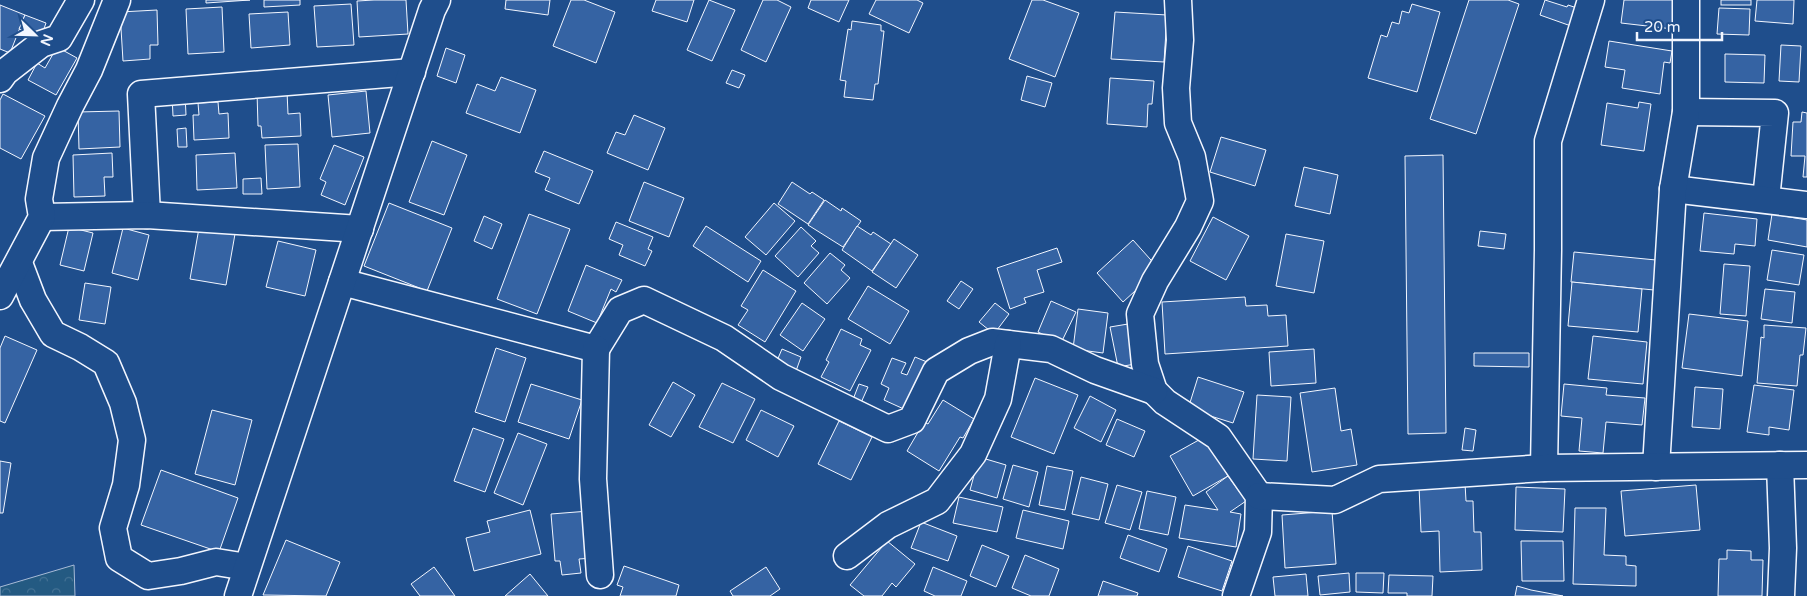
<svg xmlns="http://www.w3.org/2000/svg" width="1807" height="596" font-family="'Varela Round',sans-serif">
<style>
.forest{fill:url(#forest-crowns);stroke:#a8bbd7}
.building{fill:#3563a3;stroke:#f2f6ff}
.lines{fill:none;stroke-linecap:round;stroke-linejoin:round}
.street-casing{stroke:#f2f6ff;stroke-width:29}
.street{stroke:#1f4e8c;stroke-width:26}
</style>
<defs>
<pattern id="forest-crowns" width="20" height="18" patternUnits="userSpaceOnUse" patternTransform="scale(1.25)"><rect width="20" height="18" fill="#245a82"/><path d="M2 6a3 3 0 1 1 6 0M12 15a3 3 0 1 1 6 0" fill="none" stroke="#447295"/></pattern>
</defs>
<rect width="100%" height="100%" fill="#1f4e8c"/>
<path class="forest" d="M74 565 75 596H0V587Z"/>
<g class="building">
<path d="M206 0H250L206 3Z"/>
<path d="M264 0H300V5L264 7Z"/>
<path d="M374 0H406L408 34 359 37 357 1Z"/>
<path d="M506 0H550L548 15 505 9Z"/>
<path d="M571 0H584L615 12 596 63 553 46Z"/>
<path d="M656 0H694L687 22 652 11Z"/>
<path d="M709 0 735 10 712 61 687 50Z"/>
<path d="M763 0H777L791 7 766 62 741 50Z"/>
<path d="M811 0H849L839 22 808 8Z"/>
<path d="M876 0H917L923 3 909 33 869 14Z"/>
<path d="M1032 0H1043L1079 13 1055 77 1009 59Z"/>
<path d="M1469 0H1508L1519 4 1476 134 1430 119Z"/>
<path d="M1545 0 1567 7 1568 5 1577 8 1571 26 1540 15Z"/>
<path d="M1624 0H1677L1673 29 1621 23Z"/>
<rect x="1721" y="0" width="30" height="5"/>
<path d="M1757 0H1794L1793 24 1755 21Z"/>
<path d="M351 4 354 45 317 47 314 6Z"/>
<path d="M1412 4 1440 12 1417 92 1368 78 1381 35 1387 37 1392 22 1399 24 1402 11 1409 13Z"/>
<path d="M0 5 25 15 10 53 0 49Z"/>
<path d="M222 7 224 52 188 54 186 9Z"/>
<path d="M1719 8 1750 9 1749 35 1717 34Z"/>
<path d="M157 10 158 45H150V59L123 61 120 12Z"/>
<path d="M288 12 290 45 251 48 249 14Z"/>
<path d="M1115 12 1167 15 1164 62 1111 59Z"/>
<path d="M25 15 46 23 41 37 19 29Z"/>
<path d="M852 21 881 25V31H884L878 84H875L873 100 844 97 846 81 840 80 848 29 851 30Z"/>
<path d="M1609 41 1672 51 1670 63 1664 62 1660 94 1622 88 1625 70 1605 67Z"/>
<path d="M1781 45 1801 46 1799 82 1779 81Z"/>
<path d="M57 47 77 58 56 95 28 80 37 63 45 68Z"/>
<path d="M446 48 465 55 456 83 437 76Z"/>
<path d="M1725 54 1765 55 1764 83 1725 82Z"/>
<path d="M732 70 745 75 739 88 726 83Z"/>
<path d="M1027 76 1052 83 1045 107 1021 100Z"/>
<path d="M501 77 536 90 520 133 466 113 477 84 495 91Z"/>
<path d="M1110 78 1154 81 1152 104H1148L1147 127 1107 124Z"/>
<path d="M287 91 288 114 300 113 301 136 262 138 261 126H258L257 92Z"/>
<path d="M366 91 370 133 332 137 328 95Z"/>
<path d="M3 94 45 116 21 159 0 148V100Z"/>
<path d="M185 94 186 115 173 116 172 95Z"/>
<path d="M218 102 219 114 228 113 229 138 194 140 193 115H199L198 103Z"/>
<path d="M1639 102 1651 104 1644 151 1601 145 1607 103 1638 108Z"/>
<path d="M119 111 120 147 79 149 78 112Z"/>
<path d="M1802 112 1807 113V177H1803L1805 156H1791L1793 122H1801Z"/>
<path d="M634 115 665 128 648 170 607 153 616 132 625 135Z"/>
<path d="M186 128 187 147H178L177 129Z"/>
<path d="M1221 137 1266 150 1255 186 1210 172Z"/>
<path d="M432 141 467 155 444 215 409 202Z"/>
<path d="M298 144 300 187 267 189 265 145Z"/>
<path d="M334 145 364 157 345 205 321 195 326 182 320 179Z"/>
<path d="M544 151 593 171 579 204 545 190 550 178 535 172Z"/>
<path d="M112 153 113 177H104L105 196 74 197 73 155Z"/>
<path d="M235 153 237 188 197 190 196 155Z"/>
<path d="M1443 155 1446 433 1408 434 1405 156Z"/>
<path d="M1304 167 1338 175 1330 214 1295 206Z"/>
<path d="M261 178 262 194H243V179Z"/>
<path d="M644 182 684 198 669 237 629 221Z"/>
<path d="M792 182 810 194 812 192 824 200 808 224 778 204Z"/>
<path d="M825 200 841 211 842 208 861 221 843 247 808 225Z"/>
<path d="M389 203 452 228 427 291 364 266Z"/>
<path d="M774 203 795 221 766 255 745 237Z"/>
<path d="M1704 213 1757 219 1755 246 1735 244 1734 254 1700 251Z"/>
<path d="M529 214 570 229 537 314 497 299Z"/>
<path d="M1772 214 1807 220V247L1768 240Z"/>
<path d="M484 216 502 224 492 249 474 241Z"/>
<path d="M1213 217 1249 236 1226 280 1190 261Z"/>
<path d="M616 222 653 237 648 249 652 251 645 266 619 255 623 245 609 239Z"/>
<path d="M706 226 761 261 748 282 693 246Z"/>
<path d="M857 226 871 235 873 232 891 244 872 271 842 250Z"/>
<path d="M69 227 93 233 84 271 60 265Z"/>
<path d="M801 227 816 241 811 246 819 253 798 277 775 256Z"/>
<path d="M123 228 149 235 138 280 112 273Z"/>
<path d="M199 228 235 234 226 285 190 279Z"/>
<path d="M1480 231 1506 234 1504 249 1478 246Z"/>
<path d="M1286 234 1324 241 1314 293 1276 286Z"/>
<path d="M894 239 918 255 896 288 872 272Z"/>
<path d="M1133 240 1159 269 1123 302 1097 273Z"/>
<path d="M278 241 316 250 305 296 266 287Z"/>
<path d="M1057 248 1062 262 1037 270 1044 292 1024 298 1026 303 1010 309 997 268Z"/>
<path d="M1772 250 1804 255 1799 285 1767 280Z"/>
<path d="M1574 252 1656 260 1654 290 1571 282Z"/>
<path d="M830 253 845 265 841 270 850 278 827 304 804 283Z"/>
<path d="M1724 264 1750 266 1746 316 1720 314Z"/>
<path d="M586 265 622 280 616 292 611 289 597 323 568 311Z"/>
<path d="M763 270 796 291 765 342 738 325 748 310 741 306Z"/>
<path d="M961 281 973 289 959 309 947 301Z"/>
<path d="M1572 282 1642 289 1638 332 1568 326Z"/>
<path d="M85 283 111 287 105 324 79 320Z"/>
<path d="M868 286 909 311 890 344 848 319Z"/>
<path d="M1765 289 1795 292 1792 323 1761 319Z"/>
<path d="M1245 297 1246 306 1267 305 1268 316 1286 315 1288 346 1165 354 1162 302Z"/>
<path d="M1051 301 1076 312 1061 343 1038 332Z"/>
<path d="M802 303 825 319 803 351 780 335Z"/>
<path d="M995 303 1009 314 994 334 979 322Z"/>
<path d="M1078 309 1108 313 1103 353 1073 349Z"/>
<path d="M1689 314 1748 321 1742 376 1682 368Z"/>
<path d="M1134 323 1141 363 1118 367 1110 327Z"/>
<path d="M1764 325 1806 328 1803 355H1800L1797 386 1757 383 1761 337 1764 338Z"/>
<path d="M841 329 862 339 860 345 871 350 850 391 821 377 829 362 826 360Z"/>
<path d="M5 336 37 350 5 423 0 421V348Z"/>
<path d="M1593 336 1647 342 1643 384 1588 379Z"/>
<path d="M496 348 526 358 505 422 475 412Z"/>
<path d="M782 349 801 357 796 371 776 363Z"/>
<path d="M1314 349 1316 383 1271 386 1269 352Z"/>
<path d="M1474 353H1529V367L1474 366Z"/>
<path d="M915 357 927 362 906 410 884 400 889 388 881 384 892 358 906 363 901 373 907 375Z"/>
<path d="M1198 377 1244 392 1233 423 1188 409Z"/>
<path d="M1035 378 1078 395 1054 454 1011 437Z"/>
<path d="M673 382 695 395 671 437 649 425Z"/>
<path d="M722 383 755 399 733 443 699 427Z"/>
<path d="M531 384 582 400 569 439 518 422Z"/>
<path d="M859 384 868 387 860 405 852 402Z"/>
<path d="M1564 384 1607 388 1606 395 1645 398 1642 425 1606 422 1603 453 1579 451 1582 418 1561 416Z"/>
<path d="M1754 385 1794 390 1789 430 1769 427V435L1747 432Z"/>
<path d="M1695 387 1723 389 1720 429 1692 427Z"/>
<path d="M1335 388 1341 431 1351 429 1357 465 1312 472 1300 393Z"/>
<path d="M1257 395 1291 397 1287 461 1253 459Z"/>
<path d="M1090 396 1116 410 1101 442 1074 428Z"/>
<path d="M943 400 974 419 963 438 960 437 939 471 907 451 924 422 928 424Z"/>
<path d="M212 410 252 420 235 485 195 474Z"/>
<path d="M761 410 794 426 778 457 746 440Z"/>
<path d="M1117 419 1145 431 1134 457 1106 445Z"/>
<path d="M839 421 872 437 851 480 818 464Z"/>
<path d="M473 428 504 439 485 492 454 481Z"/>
<path d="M1465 428 1476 430 1473 451 1462 450Z"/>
<path d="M518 433 547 444 523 505 494 493Z"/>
<path d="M1206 436 1228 476 1193 496 1170 456Z"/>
<path d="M979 457 1006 465 997 498 970 490Z"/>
<path d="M0 461 11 463 3 513H0Z"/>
<path d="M1013 465 1038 472 1029 507 1003 499Z"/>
<path d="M1047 466 1073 471 1065 510 1039 505Z"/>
<path d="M161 470 238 498 219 552 141 525Z"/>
<path d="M1228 476 1246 501 1230 512 1241 514 1236 547 1179 538 1185 505 1218 510 1206 492Z"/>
<path d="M1081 477 1108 484 1099 520 1072 514Z"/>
<path d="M1465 483 1466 501H1473L1474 532H1481L1482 570 1440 572 1439 531 1421 532 1419 486Z"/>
<path d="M1117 485 1142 492 1130 530 1105 523Z"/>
<path d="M1696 485 1700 530 1625 536 1621 491Z"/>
<path d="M1516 487 1565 489 1563 532 1515 530Z"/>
<path d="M1147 491 1176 497 1168 535 1139 529Z"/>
<path d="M959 497 1003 507 997 532 953 523Z"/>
<path d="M1575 508H1606L1604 555 1626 556V565L1636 566V586L1573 584Z"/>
<path d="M530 510 541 554 474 571 466 538 490 532 487 521Z"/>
<path d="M1023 510 1069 521 1063 549 1016 538Z"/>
<path d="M589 511 593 558 579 559 581 573 562 575 560 561H555L551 514Z"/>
<path d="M1332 511 1336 564 1285 568 1282 515Z"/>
<path d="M921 522 957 536 948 561 911 548Z"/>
<path d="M1128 535 1167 549 1159 572 1120 558Z"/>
<path d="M286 540 340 562 326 596 263 595Z"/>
<path d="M887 541 915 564 896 587 892 583 882 596H864L850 585Z"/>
<path d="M1521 541H1563L1564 581H1522Z"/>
<path d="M982 545 1009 556 996 587 970 576Z"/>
<path d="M1188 546 1232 561 1222 591 1178 577Z"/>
<path d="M1727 550 1751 551V560H1763L1762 596H1718L1719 559H1727Z"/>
<path d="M1025 555 1059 569 1049 596H1031L1012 588Z"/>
<path d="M624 566 679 585 676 596H620L623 587 617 585Z"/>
<path d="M434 567 455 596H420L411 584Z"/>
<path d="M766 567 780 589 770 596H733L730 591Z"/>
<path d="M933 567 967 581 961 596H935L924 591Z"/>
<path d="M1349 573 1350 592 1320 595 1318 576Z"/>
<path d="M1356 573H1384L1383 593 1356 592Z"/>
<path d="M530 574 548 596H505Z"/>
<path d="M1306 574 1308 596H1275L1273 577Z"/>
<path d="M1389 575 1433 576 1432 596H1407V593H1388Z"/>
<path d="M1103 581 1138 593 1137 596H1098Z"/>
<path d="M1517 586 1531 590 1563 596H1515Z"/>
</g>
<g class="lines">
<defs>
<g id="street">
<path d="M1178 0 1180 40 1176 88 1178 123 1192 157 1200 201 1188 227 1155 281 1140 314 1145 364 1154 391 1165 402 1218 437 1259 496 1258 532 1236 596"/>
<path d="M0 79 5 72 41 44 59 38 81 0"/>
<path d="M1686 112 1775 113 1766 199"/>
<path d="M1673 189 1807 205"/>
<path d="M147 215 141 94 412 72"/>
<path d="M42 217 147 215 360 229"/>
<path d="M19 263 33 300 53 334 80 347 106 363 123 403 132 440 126 485 113 528 119 558 148 576 181 571 216 562 247 567"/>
<path d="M342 282 596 349 620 310 644 300 724 338 781 377 888 429 912 420 936 371 969 351 992 342 1051 349 1095 370 1154 391"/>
<path d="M0 296 42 217 39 199 46 158 70 106 89 70 117 0"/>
<path d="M596 349 593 479 600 575"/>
<path d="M1780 465 1783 548 1781 596"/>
<path d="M1656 467 1673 189 1686 112V0"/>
<path d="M1544 468 1548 250V141L1591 0"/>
<path d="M1259 496 1335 500 1379 479 1544 468 1807 465"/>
<path d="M847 556 888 525 937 501 973 454 998 399 1008 344"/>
<path d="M238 596 432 10 437 0"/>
</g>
</defs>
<use href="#street" class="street-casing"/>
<use href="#street" class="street"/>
</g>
<g transform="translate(35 35) rotate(113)" stroke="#1f4e8c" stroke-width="4" paint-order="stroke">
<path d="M0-4L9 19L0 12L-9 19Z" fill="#f2f6ff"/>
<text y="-8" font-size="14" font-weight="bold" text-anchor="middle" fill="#f2f6ff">N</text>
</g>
<path d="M1637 32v8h85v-8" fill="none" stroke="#f2f6ff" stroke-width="2.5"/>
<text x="1644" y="32" font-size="15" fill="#f2f6ff" stroke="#1f4e8c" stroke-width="4" paint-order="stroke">20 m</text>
</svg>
